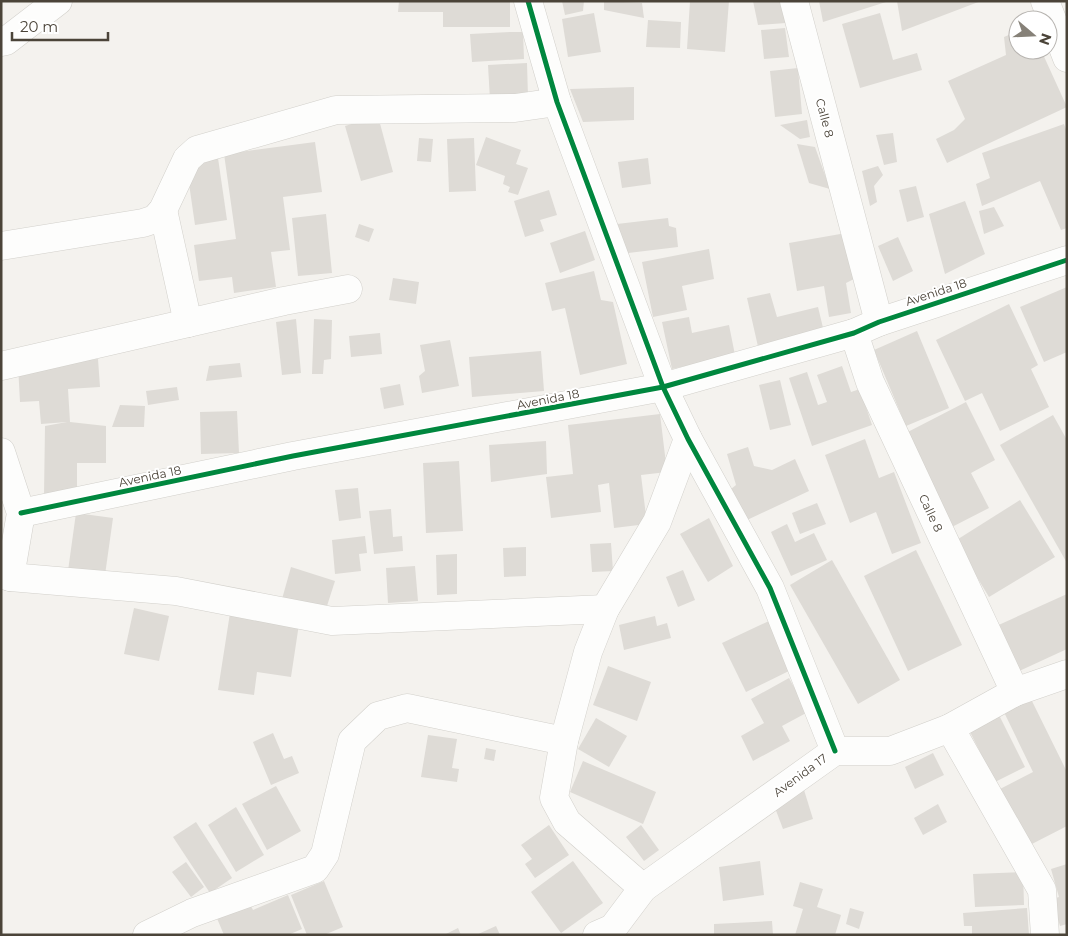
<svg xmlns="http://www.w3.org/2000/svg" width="1068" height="936" font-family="Montserrat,sans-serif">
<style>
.building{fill:#dedbd6}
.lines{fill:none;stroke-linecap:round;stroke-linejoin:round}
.minor-casing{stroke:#d2d0cb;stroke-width:29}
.minor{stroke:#fdfdfc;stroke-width:28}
.cycleway-casing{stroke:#fff;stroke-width:8}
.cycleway{stroke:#00873e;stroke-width:5}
.labels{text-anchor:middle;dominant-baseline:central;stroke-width:4;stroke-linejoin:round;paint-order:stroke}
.street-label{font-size:12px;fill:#4b4439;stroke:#fff}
</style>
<rect width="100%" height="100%" fill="#f4f2ee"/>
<g class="building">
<path d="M399 1H510V27H443V12H398Z"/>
<path d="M562 1H584L583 11 565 15Z"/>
<path d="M604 1 642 3 644 18 604 10Z"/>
<path d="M690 1H729L725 52 687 49Z"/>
<path d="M753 1H782L786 23 758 25Z"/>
<path d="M819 1H886V2L823 22Z"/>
<path d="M897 1H981L902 31Z"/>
<path d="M594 13 601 52 568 57 562 19Z"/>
<path d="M880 13 893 60 917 53 922 70 860 88 842 24Z"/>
<path d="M648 20 681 22 680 48 646 47Z"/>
<path d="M785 28 789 57 764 59 761 30Z"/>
<path d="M1018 31V50H1041L1067 107 947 163 936 139 954 130 965 119 948 81 1006 55 1004 37Z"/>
<path d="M510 32H523L524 59 472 62 470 34Z"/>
<path d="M527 63 528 97 490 100 488 65Z"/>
<path d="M798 68 802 114 775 117 770 71Z"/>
<path d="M634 87V120L583 122 570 89Z"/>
<path d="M378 116 393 172 361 181 345 126Z"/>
<path d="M807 120 810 137 800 139 780 125Z"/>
<path d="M1064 124 1067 132V228L1061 230 1040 181 982 206 976 184 990 178 982 153Z"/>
<path d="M893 133 897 162 884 165 876 135Z"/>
<path d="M486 137 521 150 516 164 528 168 518 195 508 192 510 187 503 184 505 176 476 165Z"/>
<path d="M419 138 433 139 431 162 417 161Z"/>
<path d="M474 138 476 191 449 192 447 139Z"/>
<path d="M315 142 322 192 283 197 290 250 271 252 276 287 234 293 232 277 199 281 194 245 236 239 224 154Z"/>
<path d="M797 144 815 147 830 189 809 183Z"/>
<path d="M218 158 227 220 195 225 186 163Z"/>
<path d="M648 158 651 184 622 188 618 162Z"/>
<path d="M878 166 883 175 874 186 877 202 870 206 862 171Z"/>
<path d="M916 186 924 217 907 222 899 190Z"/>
<path d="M549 190 557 215 540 220 544 231 525 237 514 201Z"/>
<path d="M965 201 985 254 945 274 929 214Z"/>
<path d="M994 207 1004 226 984 234 979 211Z"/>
<path d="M326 214 332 273 298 276 292 218Z"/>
<path d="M668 218 669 226 676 228 678 247 620 254 617 224Z"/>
<path d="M359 224 374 229 369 242 355 237Z"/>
<path d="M585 231 595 260 560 273 550 243Z"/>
<path d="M846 233 854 279 846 283 851 313 829 317 824 286 797 291 789 243Z"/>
<path d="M898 237 913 271 893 281 878 246Z"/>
<path d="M709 249 714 279 682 286 687 310 653 317 642 262Z"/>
<path d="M594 271 601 300 613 302 627 364 580 375 565 308 552 311 545 283Z"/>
<path d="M393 278 419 282 416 304 389 300Z"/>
<path d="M1067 287V352L1044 362 1020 307Z"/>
<path d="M770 293 777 317 818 307 825 336 759 351 747 298Z"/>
<path d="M1009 304 1038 365 1031 369 1049 407 1000 431 982 393 965 401 936 340Z"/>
<path d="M689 317 692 333 729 325 735 355 672 369 662 322Z"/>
<path d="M296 319 301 373 282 375 276 322Z"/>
<path d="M314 319 332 320 331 359 324 360 323 374H312Z"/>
<path d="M917 331 949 408 906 426 874 350Z"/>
<path d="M380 333 382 354 351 357 349 336Z"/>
<path d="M450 340 459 386 422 393 419 376 425 371 420 345Z"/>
<path d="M541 351 544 391 472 397 469 357Z"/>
<path d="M98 359 100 387 68 389 70 422 106 426V463H77V495H44L45 426 67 422 41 424 39 401 20 402 18 365Z"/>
<path d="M240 363 242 377 206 381 209 366Z"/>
<path d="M842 366 851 392 860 389 872 425 812 446 789 378 807 372 818 405 827 402 817 375Z"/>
<path d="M780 380 791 425 770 430 759 385Z"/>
<path d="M400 384 404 405 384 409 380 388Z"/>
<path d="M177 387 179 400 148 405 146 391Z"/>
<path d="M966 402 995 460 971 473 989 508 948 529 900 436Z"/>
<path d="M120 405 145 406 144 427H112Z"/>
<path d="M237 411 239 453 201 454 200 412Z"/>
<path d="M660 414 667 472 641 475 647 524 614 528 609 483 598 485 601 512 551 518 546 477 573 474 568 425Z"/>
<path d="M1053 415 1067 440V563L1000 445Z"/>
<path d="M865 439 879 478 894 472 921 543 892 554 876 512 850 523 825 455Z"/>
<path d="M546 441 547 474 491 482 489 445Z"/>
<path d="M748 447 754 466 772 470 795 459 809 491 745 521 731 489 736 485 727 454Z"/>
<path d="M459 461 463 531 426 533 423 463Z"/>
<path d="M358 488 361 518 339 521 335 490Z"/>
<path d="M1020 500 1055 557 989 597 955 541Z"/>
<path d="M817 503 826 524 800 534 792 513Z"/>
<path d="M391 509 393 537 402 536 403 551 374 554 369 511Z"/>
<path d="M76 513 113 518 104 582 67 578Z"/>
<path d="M709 518 733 566 708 582 680 534Z"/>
<path d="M787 524 795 542 814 533 827 560 791 576 771 532Z"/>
<path d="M365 536 367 553 359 554 361 571 335 574 332 540Z"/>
<path d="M611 543 613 571 592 572 590 544Z"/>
<path d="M526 547V576L504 577 503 548Z"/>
<path d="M916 550 962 645 908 671 864 576Z"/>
<path d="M457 554V594L437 595 436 555Z"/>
<path d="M832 560 900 680 858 704 790 585Z"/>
<path d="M415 566 418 601 388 603 386 568Z"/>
<path d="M291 567 335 581 326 609 282 599Z"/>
<path d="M683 570 695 600 678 607 666 577Z"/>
<path d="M1067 594V649L1013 674 992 628Z"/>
<path d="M134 608 169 616 159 661 124 654Z"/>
<path d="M230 613 299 624 291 677 257 672 254 695 218 690Z"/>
<path d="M655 616 657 626 667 623 671 638 624 650 619 625Z"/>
<path d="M769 621 793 669 746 692 722 643Z"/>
<path d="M608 666 651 682 637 721 593 705Z"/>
<path d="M789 678 808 712 782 726 790 741 753 761 741 736 764 723 751 699Z"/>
<path d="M1028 693 1067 772V826L1028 846 1000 789 1033 772 1001 706Z"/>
<path d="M997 711 1025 767 995 782 967 726Z"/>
<path d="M596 718 627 736 609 767 578 749Z"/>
<path d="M273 733 284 759 292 756 299 773 271 785 253 742Z"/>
<path d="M428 735 457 739 452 768 459 769 457 782 421 777Z"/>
<path d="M486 748 496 750 494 761 484 759Z"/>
<path d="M933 753 944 775 915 789 905 767Z"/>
<path d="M583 761 656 792 643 824 570 792Z"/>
<path d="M276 786 301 831 267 850 242 804Z"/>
<path d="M804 790 813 819 783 829 772 800Z"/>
<path d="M938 804 947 822 923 835 914 818Z"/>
<path d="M236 807 264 855 236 872 208 825Z"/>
<path d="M196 822 232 878 210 893 173 837Z"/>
<path d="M549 825 569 855 535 878 525 864 532 859 521 845Z"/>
<path d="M641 825 659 850 644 861 626 837Z"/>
<path d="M573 861 603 903 561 933 531 892Z"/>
<path d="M760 861 764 895 723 901 719 867Z"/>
<path d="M186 862 204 887 191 897 172 872Z"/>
<path d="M1067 864V924L1060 926 1052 899 1059 897 1051 869Z"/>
<path d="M1023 872 1024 905 975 907 973 874Z"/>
<path d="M324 881 343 927 324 935H307L291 895Z"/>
<path d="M800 882 823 889 817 907 841 915 835 935H795L803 909 793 906Z"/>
<path d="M288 895 302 929 288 935H224L216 916 249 902 253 910Z"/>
<path d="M850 908 864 912 859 929 846 924Z"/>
<path d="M1027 908 1029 935H972V926H964L963 913Z"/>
<path d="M772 921 773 935H714V924Z"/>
<path d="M496 926 500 935H476Z"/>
<path d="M458 928 461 935H444Z"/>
</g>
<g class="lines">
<defs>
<g id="minor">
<path d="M528 1 557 102 663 387 688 439 770 588 835 751"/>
<path d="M794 1 879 322"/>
<path d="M1045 1 1067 58"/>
<path d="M1 42 6 41 58 1"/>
<path d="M163 210 188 323"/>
<path d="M1 246 143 223 155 219 163 210 187 159 197 150 336 110 515 108 557 102"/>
<path d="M854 333 870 382 1015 692"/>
<path d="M1 366 284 301 348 289"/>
<path d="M1 452 21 513 10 577"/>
<path d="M21 513 293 456 663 387 854 333 879 322 1067 260"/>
<path d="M1 574 10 577 176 591 332 621 605 609"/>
<path d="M950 728 1042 890 1045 935"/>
<path d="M643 888 567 822 554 798 564 741 588 652 605 609 657 522 688 439"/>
<path d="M147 935 192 913 315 869 325 854 352 741 378 716 407 708 564 741"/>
<path d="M597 935 613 928 643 888 835 751H890L950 728 1015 692 1067 674"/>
</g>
</defs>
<use href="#minor" class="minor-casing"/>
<use href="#minor" class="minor"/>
<defs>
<g id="cycleway">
<path d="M528 1 557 102 663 387 688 439 770 588 835 751"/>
<path d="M21 513 293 456 663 387 854 333 879 322 1067 260"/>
</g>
</defs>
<use href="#cycleway" class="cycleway-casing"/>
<use href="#cycleway" class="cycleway"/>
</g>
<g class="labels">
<g class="street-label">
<text transform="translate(825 118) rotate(75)">Calle 8</text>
<text transform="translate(936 292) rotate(-18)">Avenida 18</text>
<text transform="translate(548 399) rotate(-11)">Avenida 18</text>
<text transform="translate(150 476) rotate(-12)">Avenida 18</text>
<text transform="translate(931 513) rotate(65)">Calle 8</text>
<text transform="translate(800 775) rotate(-36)">Avenida 17</text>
</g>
</g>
<rect width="1068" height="936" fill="none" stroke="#4b4439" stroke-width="5"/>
<g transform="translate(1033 35) rotate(109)"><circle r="24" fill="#ffffff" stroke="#b7b4b0"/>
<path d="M0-4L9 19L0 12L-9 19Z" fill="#868178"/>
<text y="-8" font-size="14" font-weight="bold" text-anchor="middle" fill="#4b4439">N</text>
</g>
<path d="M12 32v8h96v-8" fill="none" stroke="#4b4439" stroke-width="2.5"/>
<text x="20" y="32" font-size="15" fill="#4b4439" stroke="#ffffff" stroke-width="4" paint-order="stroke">20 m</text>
</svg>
